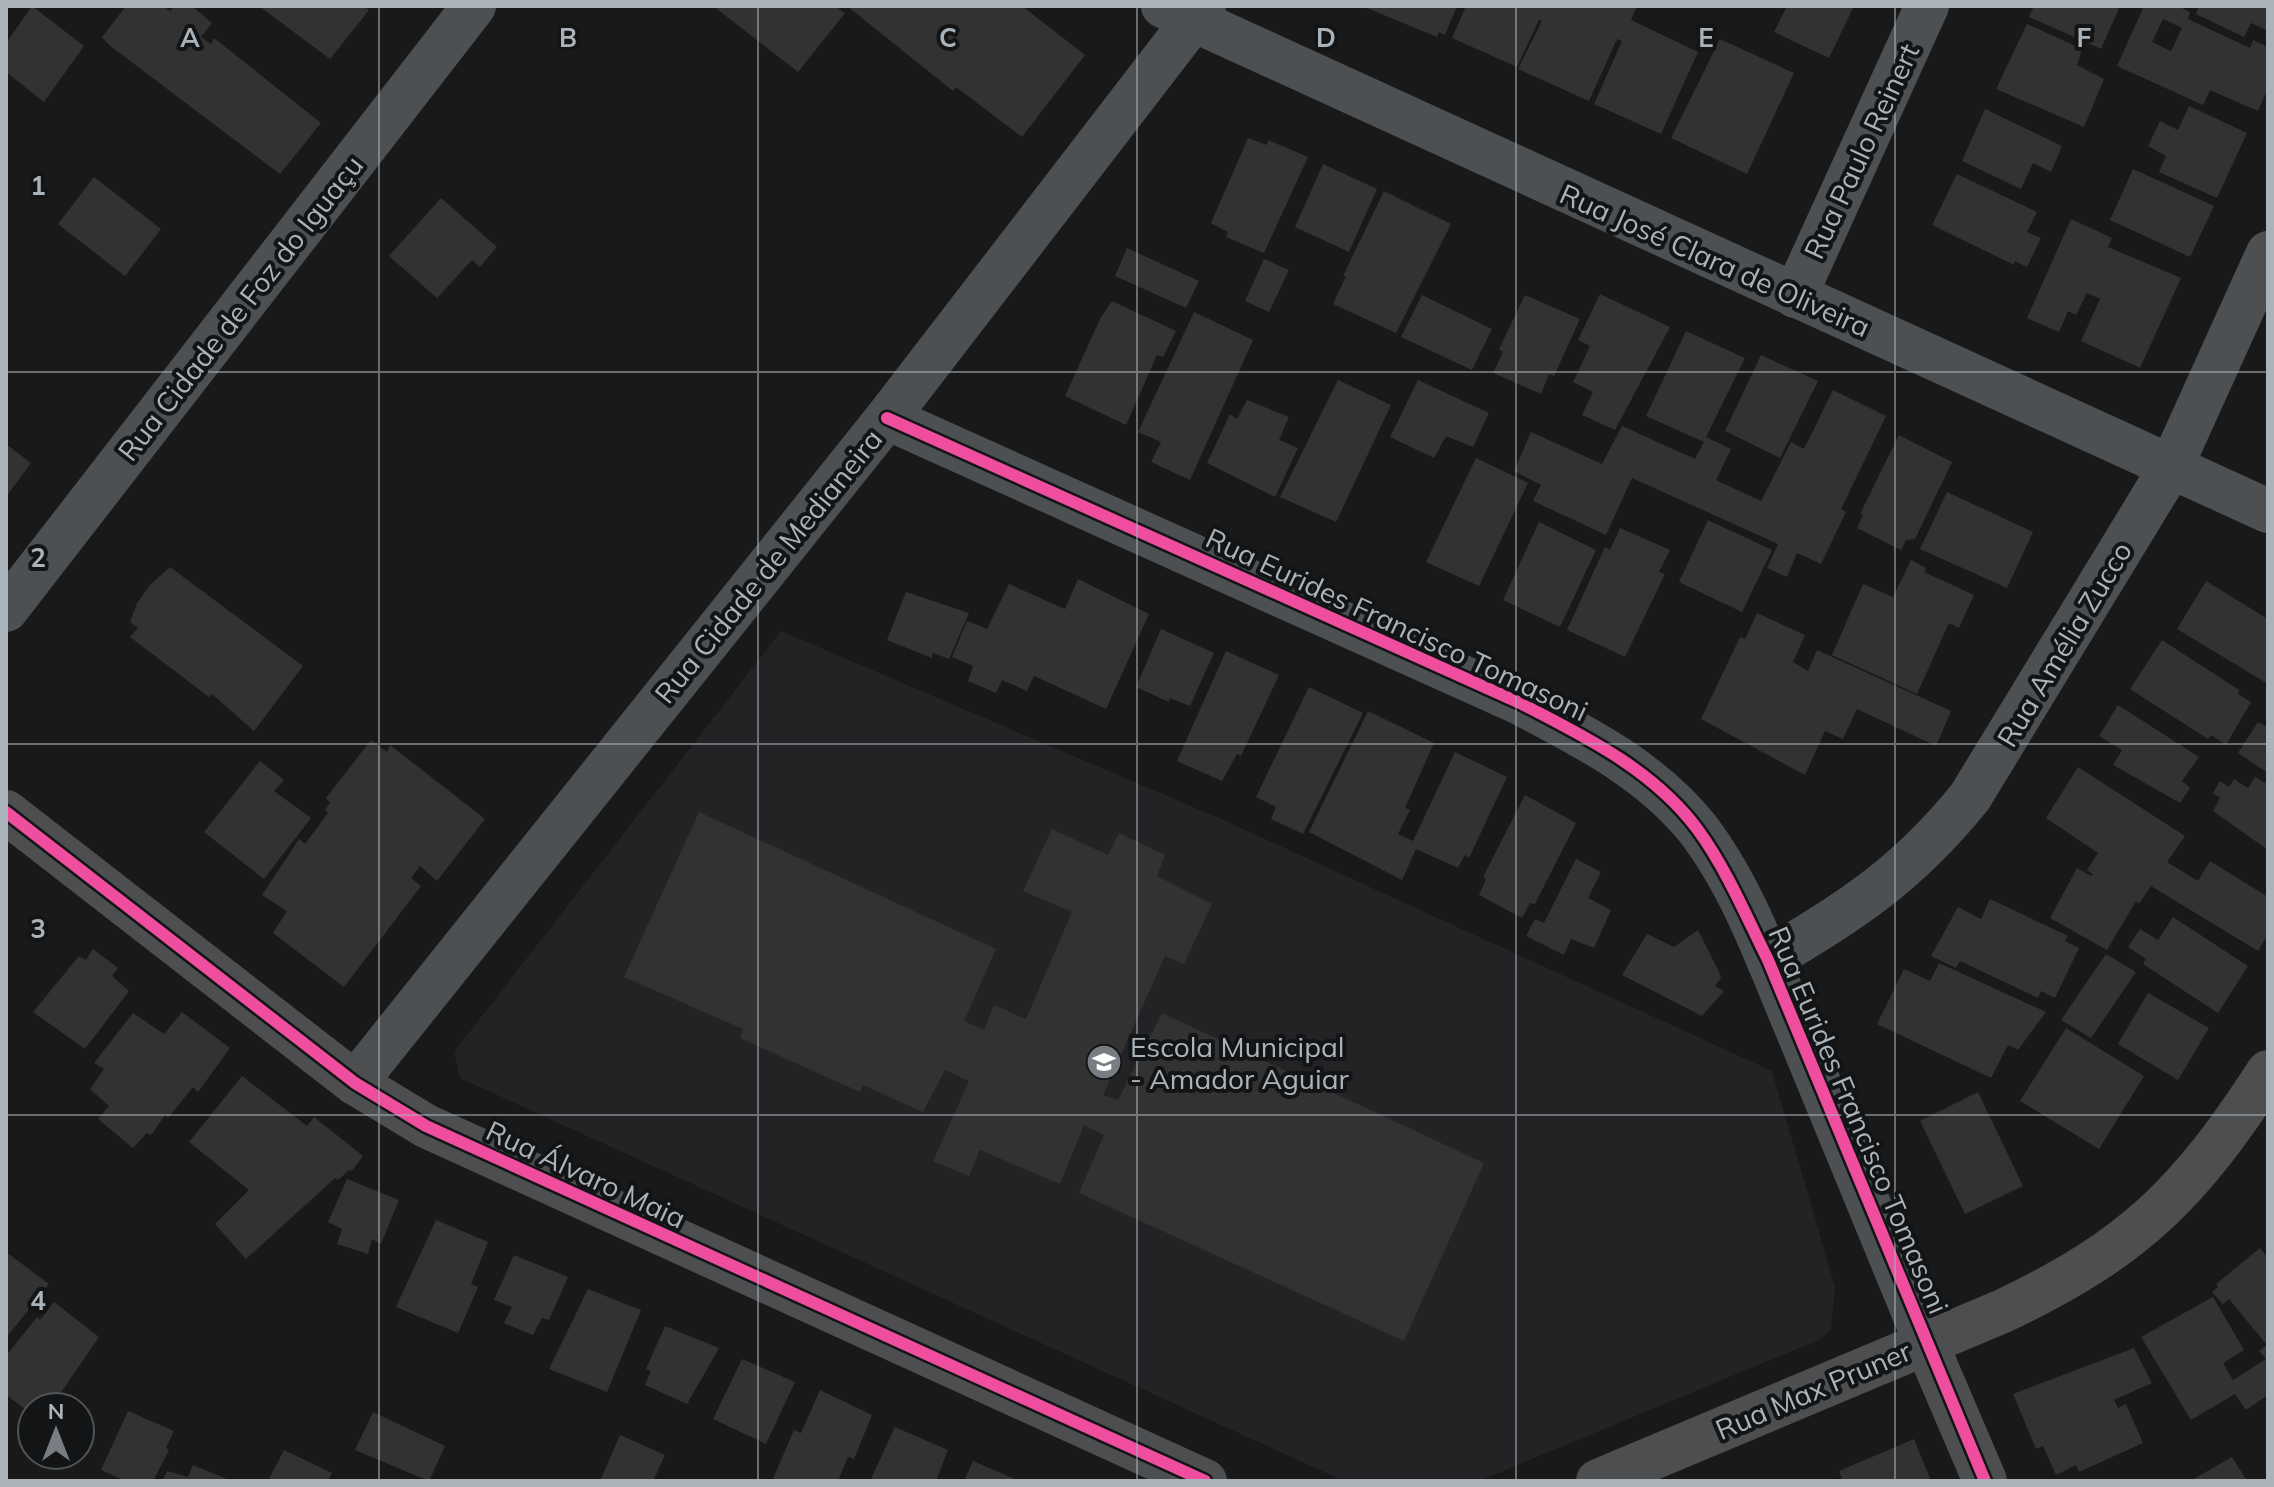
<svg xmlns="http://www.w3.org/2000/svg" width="2274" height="1487" font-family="Mulish,sans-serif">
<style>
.built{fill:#232325}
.building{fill:#323233;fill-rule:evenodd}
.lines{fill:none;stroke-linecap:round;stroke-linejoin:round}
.street{stroke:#4d5052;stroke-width:44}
.secondary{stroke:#4c4e50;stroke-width:44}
.cycleway-casing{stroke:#131415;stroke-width:17}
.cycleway{stroke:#ef4d9e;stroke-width:12}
.grid{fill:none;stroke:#aab3ba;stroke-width:2;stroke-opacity:0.55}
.labels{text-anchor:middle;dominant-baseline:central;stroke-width:8;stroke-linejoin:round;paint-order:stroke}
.street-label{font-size:28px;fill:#aab3ba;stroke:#131415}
.poi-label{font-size:28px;fill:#aab3ba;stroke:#131415;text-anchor:start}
.grid-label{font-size:26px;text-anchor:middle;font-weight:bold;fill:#aab3ba;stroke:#131415;stroke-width:8;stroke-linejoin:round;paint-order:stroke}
</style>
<rect width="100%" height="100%" fill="#191919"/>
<path class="built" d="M781 631 1228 822 1772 1071 1835 1287 1831 1330 1821 1339 1479 1481H1344L460 1078 454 1052Z"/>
<g class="building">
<path d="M32 6 84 46 44 102 6 72V43Z"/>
<path d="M126 6H163L170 11 174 6H192L212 23 201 37 211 44 214 38 321 123 280 174 109 45 102 37Z"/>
<path d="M259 6H363L369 10 330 59Z"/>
<path d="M713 6H835L845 13 798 72Z"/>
<path d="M847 6H1022L1085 55 1022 137 956 87 953 91Z"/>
<path d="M1362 6H1457L1445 35 1439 32 1437 37Z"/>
<path d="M1466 6H1637L1631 20 1698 52 1661 134 1594 104 1622 41 1617 39 1589 101 1518 69 1542 21 1539 20 1517 67 1452 38Z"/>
<path d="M1787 6H1854L1829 58 1774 32Z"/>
<path d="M2034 6H2120L2101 49 2029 17Z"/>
<path d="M2144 6H2178L2190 12 2188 19 2250 48 2253 40 2268 47V88L2258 111 2210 90 2203 105 2117 66ZM2163 19 2182 28 2171 51 2152 42Z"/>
<path d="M2199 6H2268V31L2251 23 2244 37 2196 14Z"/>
<path d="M2027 24 2082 49 2077 65 2104 79 2084 127 1996 89Z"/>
<path d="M1720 39 1794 73 1747 174 1671 138Z"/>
<path d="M2189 106 2247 133 2217 198 2159 172 2166 156 2148 146 2160 121 2178 130Z"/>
<path d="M1985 109 2062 146 2051 172 2033 163 2021 189 1962 161Z"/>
<path d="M1248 138 1267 145 1268 140 1308 157 1264 253 1226 237 1228 232 1211 223Z"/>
<path d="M1323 164 1377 189 1349 252 1295 227Z"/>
<path d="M2133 169 2214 206 2190 257 2110 220Z"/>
<path d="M1957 174 2037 212 2027 232 2041 238 2027 267 2015 261 2014 265 1932 225Z"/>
<path d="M94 177 161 229 125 276 58 224Z"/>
<path d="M1384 191 1451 224 1396 333 1333 304 1346 276H1343Z"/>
<path d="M441 198 497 247 480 267 472 260 437 298 389 256Z"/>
<path d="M2071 219 2112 238 2108 247 2181 278 2140 368 2081 341 2100 299 2087 293 2076 315 2068 311 2059 332 2027 318Z"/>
<path d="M1127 248 1199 281 1186 308 1115 276Z"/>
<path d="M1264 259 1289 270 1269 312 1245 301Z"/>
<path d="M1600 294 1670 327 1615 430 1582 415 1593 392 1573 382 1590 346 1578 340Z"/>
<path d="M1422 295 1492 329 1472 370 1401 337Z"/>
<path d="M1525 295 1580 319 1554 376 1549 374 1541 394 1493 373 1503 352 1499 349Z"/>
<path d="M1112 301 1176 331 1163 357 1157 355 1126 425 1065 396 1100 319Z"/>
<path d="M1194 312 1253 340 1190 480 1151 462 1161 442 1138 432Z"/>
<path d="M1686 331 1745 358 1706 437 1731 449 1716 480 1761 501 1791 442 1804 449 1833 390 1886 416 1841 509 1846 512 1821 564 1797 553 1787 577 1767 568 1778 544 1632 478 1606 535 1533 501 1541 485 1514 471 1531 432 1602 464 1622 426 1695 459 1704 442 1646 416Z"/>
<path d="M1761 355 1818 381 1780 458 1725 431Z"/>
<path d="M1338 380 1391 405 1336 522 1280 497Z"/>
<path d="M1418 380 1489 413 1473 447 1446 436 1434 458 1390 437Z"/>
<path d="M1247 400 1289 417 1279 440 1298 448 1275 497 1207 463 1230 414 1237 419Z"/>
<path d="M1899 435 1952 462 1915 539 1906 540 1901 550 1857 528 1863 515 1860 514Z"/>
<path d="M6 444 31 463 6 497Z"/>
<path d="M1476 458 1528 483 1479 586 1426 562Z"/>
<path d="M1947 492 2033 532 2007 588 1920 549Z"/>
<path d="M1708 520 1772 550 1742 612 1679 582Z"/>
<path d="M1539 522 1596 550 1560 627 1503 600Z"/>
<path d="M1620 528 1670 550 1659 572 1665 574 1625 657 1567 630 1605 547 1610 550Z"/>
<path d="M1911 560 1926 568 1924 572 1974 595 1959 628 1949 623 1917 694 1832 655 1863 584 1893 597Z"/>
<path d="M170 567 303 666 254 731 212 694 209 697 130 637 138 628 130 622 137 603 151 584Z"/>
<path d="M1078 579 1149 614 1106 709 1034 676 1027 691 1002 680 996 693 968 681 973 666 952 657 967 621 987 629 1009 584 1065 609Z"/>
<path d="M2206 581 2268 619V684L2177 629Z"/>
<path d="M906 592 969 613 949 659 933 653 932 658 887 640Z"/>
<path d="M1757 613 1805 635 1793 662 1808 671 1817 650 1951 711 1936 746 1857 709 1843 739 1825 731 1805 775 1701 719 1740 637 1745 639Z"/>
<path d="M1161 629 1214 653 1190 706 1170 698 1169 702 1136 687Z"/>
<path d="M2162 640 2239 690 2238 694 2251 702 2226 745 2211 735 2208 739 2130 689Z"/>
<path d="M1226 651 1279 675 1241 756 1237 754 1222 781 1177 761Z"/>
<path d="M1309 687 1363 713 1303 834 1271 819 1276 807 1256 797Z"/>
<path d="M2118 705 2199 757 2182 781 2190 788 2180 803 2113 765 2122 750 2099 736Z"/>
<path d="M1368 711 1434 743 1405 808 1410 810 1398 834 1413 841 1455 752 1507 777 1469 858 1465 855 1458 868 1416 849 1402 880 1309 832Z"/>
<path d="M2258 722 2268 727V773L2238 753Z"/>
<path d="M371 740 387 752 390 745 485 819 437 881 420 866 411 878 421 886 344 987 273 933 287 911 262 895 299 839 305 844 328 813 325 810 330 803 326 798Z"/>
<path d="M260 761 284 780 274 791 311 818 264 879 204 832Z"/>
<path d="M2078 767 2185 836 2167 862 2198 881 2210 861 2268 897V934L2258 951 2151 886 2139 904 2136 901 2107 950 2050 918 2077 868 2091 876 2093 874 2087 870 2098 853 2046 818Z"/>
<path d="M2255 777 2265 783 2268 778V850L2213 811 2220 798 2213 793 2220 781 2229 787 2234 779 2248 788Z"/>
<path d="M1525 795 1576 823 1535 904 1530 903 1522 918 1479 895 1486 879 1483 877Z"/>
<path d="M699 812 996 949 964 1021 984 1030 994 1005 1026 1019 1072 912 1023 891 1052 829 1108 855 1119 833 1165 855 1157 876 1212 904 1184 964 1165 956 1103 1095 1118 1100 1162 1013 1484 1163 1404 1341 1079 1193 1104 1135 1084 1125 1060 1184 980 1150 969 1176 933 1161 969 1081 945 1070 923 1112 863 1085 860 1092 740 1038 743 1029 624 977Z"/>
<path d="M1576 859 1601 872 1588 898 1611 910 1594 948 1571 939 1564 955 1526 936 1535 919 1544 923Z"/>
<path d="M1990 899 2068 936 2065 941 2079 948 2055 998 2041 991 2038 998 1960 961 1956 968 1931 956 1958 907 1981 919Z"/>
<path d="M2173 917 2248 966 2218 1013 2143 964 2146 959 2128 947 2140 929 2158 940Z"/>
<path d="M1698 930 1719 972 1721 978 1715 986 1724 991 1702 1016 1622 975 1647 934 1674 947Z"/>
<path d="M93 949 118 968 112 976 129 991 85 1049 33 1012 79 956 86 960Z"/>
<path d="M2106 954 2136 972 2091 1038 2061 1020Z"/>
<path d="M1939 963 2046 1012 2018 1050 2008 1045 1991 1078 1877 1024 1904 969 1930 981Z"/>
<path d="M2148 993 2209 1028 2178 1080 2118 1044Z"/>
<path d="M182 1012 230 1048 198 1092 193 1087 168 1118 165 1115 151 1135 147 1133 133 1148 98 1119 109 1106 90 1089 104 1069 94 1063 133 1013 164 1034Z"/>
<path d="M2066 1028 2144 1076 2099 1149 2020 1101Z"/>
<path d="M242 1076 307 1126 314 1117 363 1156 352 1171 349 1170 338 1180 335 1178 246 1259 215 1224 249 1190 189 1142Z"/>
<path d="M1978 1092 2023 1186 1965 1214 1920 1121Z"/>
<path d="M347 1179 399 1200 381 1244 372 1239 368 1254 337 1244 342 1229 328 1222Z"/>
<path d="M436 1220 488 1242 471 1284 478 1287 458 1333 396 1307Z"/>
<path d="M2260 1248 2268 1258V1395L2246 1410 2235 1394 2191 1420 2141 1337 2213 1297 2244 1350 2223 1363 2233 1380 2266 1359 2259 1351 2267 1345 2229 1299 2223 1304 2212 1292 2218 1287 2216 1284Z"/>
<path d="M6 1252 49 1284 6 1338Z"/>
<path d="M514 1255 568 1277 549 1320 542 1318 533 1335 504 1323 512 1307 494 1300Z"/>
<path d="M588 1289 641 1310 607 1392 549 1369Z"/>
<path d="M54 1302 99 1337 51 1407H32V1414L6 1395V1356L37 1317 40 1320Z"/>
<path d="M665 1326 719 1348 687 1404 645 1385 651 1371 646 1369Z"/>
<path d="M2134 1348 2152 1383 2114 1400 2118 1408 2126 1404 2143 1443 2079 1472 2076 1465 2056 1475 2043 1446 2036 1449 2013 1394Z"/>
<path d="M742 1359 795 1382 766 1444 713 1419Z"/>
<path d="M820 1390 872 1415 854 1459 848 1457 838 1481H772L794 1430 801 1433Z"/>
<path d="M128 1411 174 1431 166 1448 169 1450 153 1481H126L101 1470Z"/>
<path d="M373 1412 445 1446 429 1481 355 1450Z"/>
<path d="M895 1427 948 1450 936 1481H870Z"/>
<path d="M620 1435 665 1455 653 1481H600Z"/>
<path d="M1914 1439 1931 1481H1843L1839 1471Z"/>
<path d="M284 1450 332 1473 328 1481H268Z"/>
<path d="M2232 1457 2247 1481H2190Z"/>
<path d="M973 1461 1019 1481H964Z"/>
<path d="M193 1465 232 1481H162L167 1471 188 1477Z"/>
</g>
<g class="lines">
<g class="street">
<path d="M1163 6 2268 511"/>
<path d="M1795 296 1927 6"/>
<path d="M887 418 1520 703C1585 737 1650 770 1697 828 1743 887 1770 966 1799 1034 1841 1137 1884 1240 1926 1343"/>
<path d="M6 610 474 6"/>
<path d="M1768 960C1853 909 1906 876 1970 797L2171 467 2268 253"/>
<path d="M355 1083 887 418 1204 6"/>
</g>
<g class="secondary">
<path d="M6 812 355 1083 426 1126 1205 1481"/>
<path d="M1926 1343 1985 1481"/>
<path d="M1598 1481 2003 1311C2135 1248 2189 1194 2268 1072"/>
</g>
<defs>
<g id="cycleway">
<path d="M887 418 1520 703C1584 736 1654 770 1698 830 1727 870 1746 916 1768 960L1985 1481"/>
<path d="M6 812 355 1083 426 1126 1205 1481"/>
</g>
</defs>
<use href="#cycleway" class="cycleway-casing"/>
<use href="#cycleway" class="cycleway"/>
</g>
<path class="grid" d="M379 6V1481M758 6V1481M1137 6V1481M1516 6V1481M1895 6V1481M6 372H2268M6 744H2268M6 1115H2268"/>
<defs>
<symbol id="school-disc" viewBox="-11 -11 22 22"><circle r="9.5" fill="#777d82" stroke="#131415"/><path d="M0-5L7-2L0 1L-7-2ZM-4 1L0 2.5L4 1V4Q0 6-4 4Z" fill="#fff"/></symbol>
</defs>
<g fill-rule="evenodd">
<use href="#school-disc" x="1084" y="1042" width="40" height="40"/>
</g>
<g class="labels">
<g class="street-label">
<text transform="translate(1861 151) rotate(-65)">Rua Paulo Reinert</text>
<text transform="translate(1715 260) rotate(24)">Rua José Clara de Oliveira</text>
<text transform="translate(240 308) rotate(-52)">Rua Cidade de Foz do Iguaçu</text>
<text transform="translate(768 566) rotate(-51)">Rua Cidade de Medianeira</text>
<text transform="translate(1397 624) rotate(25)">Rua Eurides Francisco Tomasoni</text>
<text transform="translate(2064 644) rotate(-59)">Rua Amélia Zucco</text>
<text transform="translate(1859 1120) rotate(67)">Rua Eurides Francisco Tomasoni</text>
<text transform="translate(586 1174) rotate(25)">Rua Álvaro Maia</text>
<text transform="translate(1813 1390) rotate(-23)">Rua Max Pruner</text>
</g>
<g class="poi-label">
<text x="1130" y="1046">Escola Municipal<tspan x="1130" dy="32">- Amador Aguiar</tspan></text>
</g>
</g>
<g class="grid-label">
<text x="190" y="47">A</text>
<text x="568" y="47">B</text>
<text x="948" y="47">C</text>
<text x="1326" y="47">D</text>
<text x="1706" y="47">E</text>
<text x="2084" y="47">F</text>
<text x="38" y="195">1</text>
<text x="38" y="567">2</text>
<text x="38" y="938">3</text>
<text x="38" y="1310">4</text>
</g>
<rect width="2274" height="1487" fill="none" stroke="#aab3ba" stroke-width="16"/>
<g transform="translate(56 1431)"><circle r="38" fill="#131415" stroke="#4f5457" stroke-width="2"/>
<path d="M0-6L14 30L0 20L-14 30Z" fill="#777d82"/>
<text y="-12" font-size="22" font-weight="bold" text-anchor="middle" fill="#aab3ba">N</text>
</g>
</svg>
